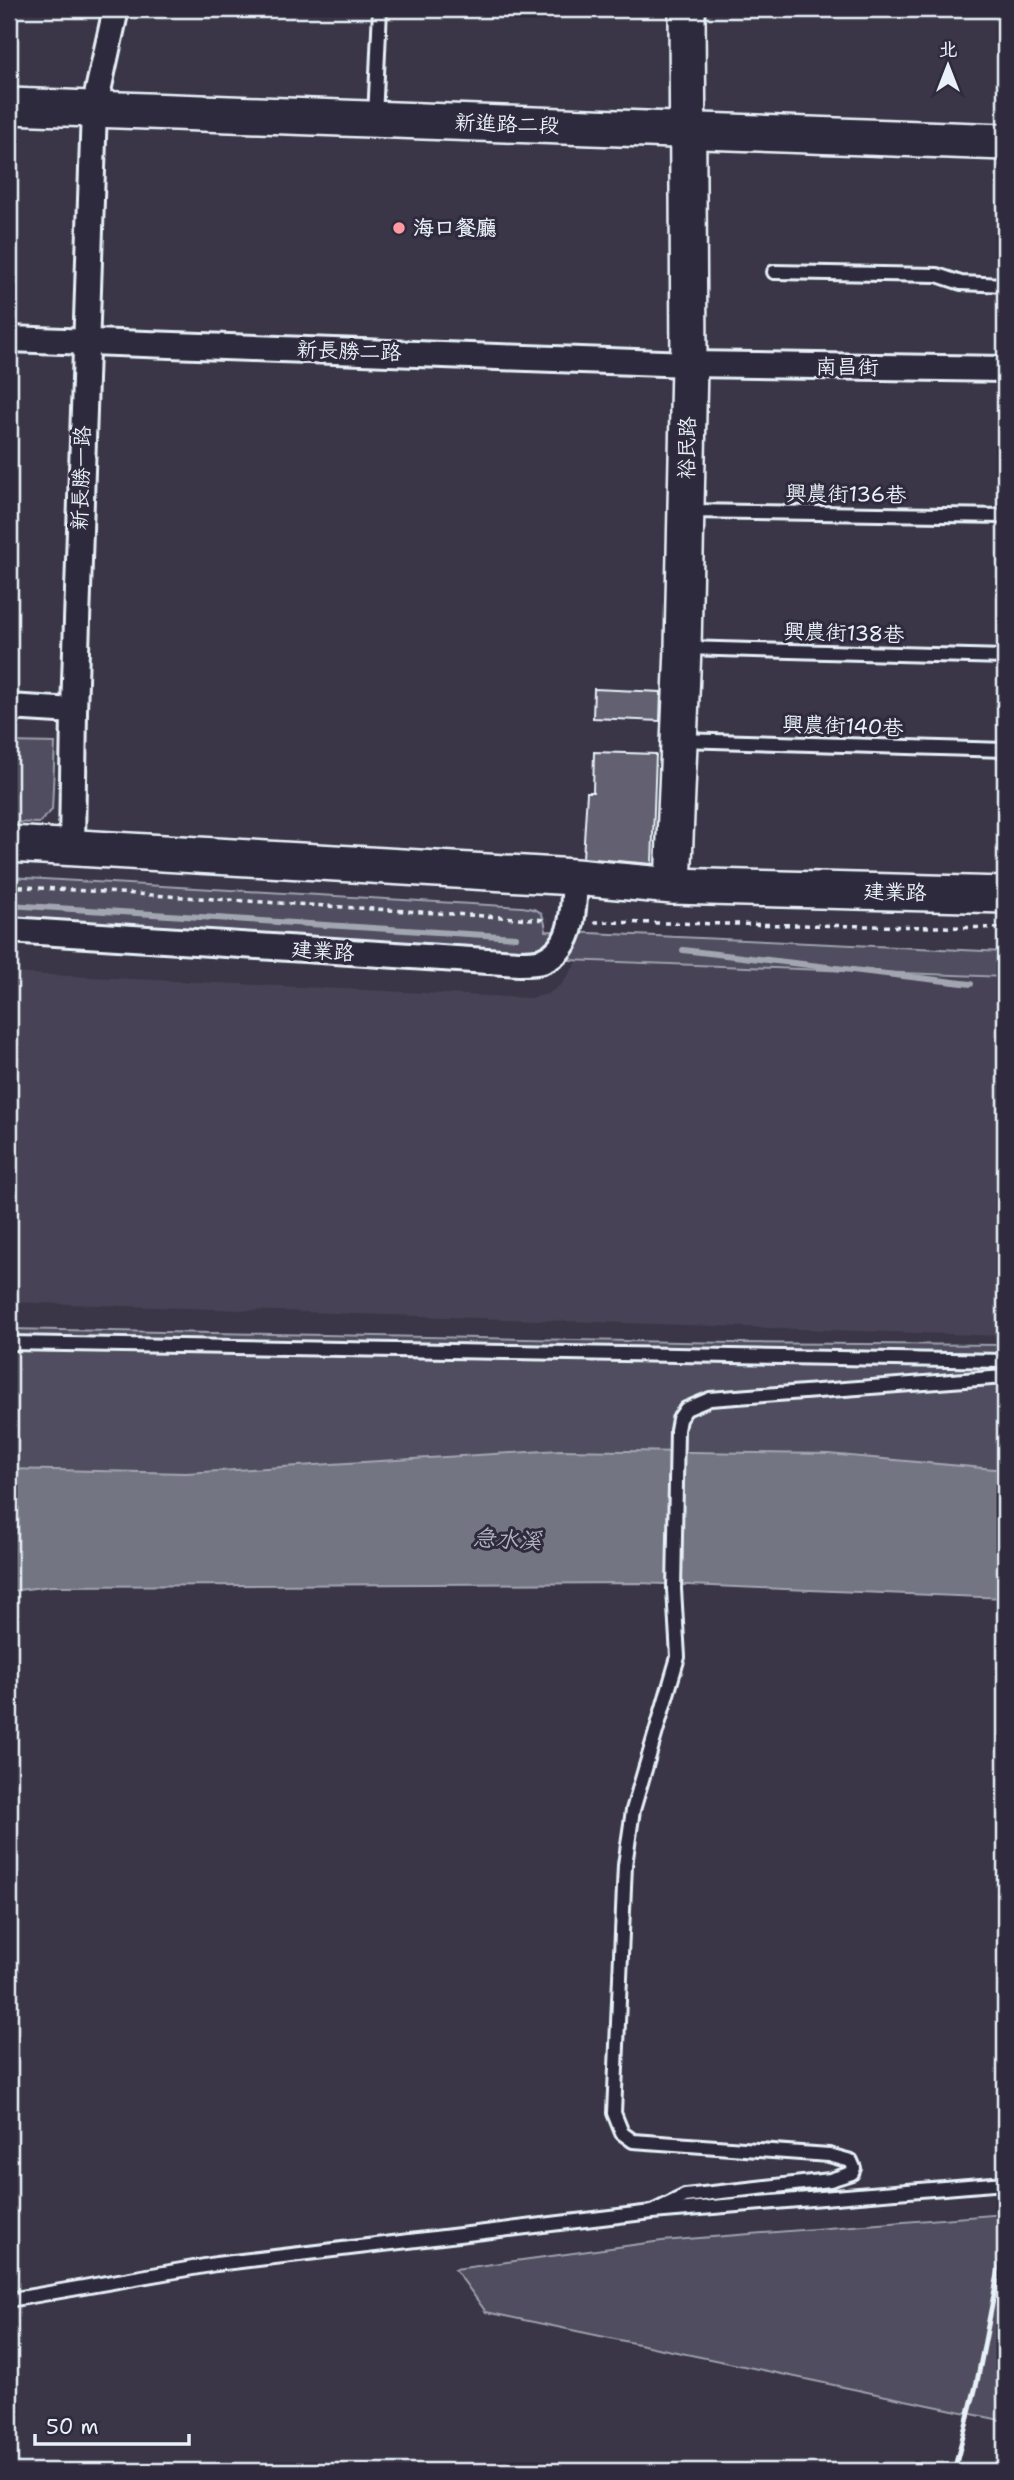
<svg xmlns="http://www.w3.org/2000/svg" width="1014" height="2480" font-family="'Shantell Sans','LXGW WenKai TC',sans-serif">
<style>
.built{fill:#464354}
.green{fill:#504e5f;stroke:#9ca0ac;stroke-width:2}
.water{fill:#737482;stroke:#a2a6b1;stroke-width:2}
.lines{fill:none;stroke-linecap:round;stroke-linejoin:round}
.stream{stroke:#a2a6b1;stroke-width:6}
.building{fill:#636171;stroke:#e8f1f8;stroke-width:2}
.lane-casing{stroke:#e8f1f8;stroke-width:18}
.street-casing{stroke:#e8f1f8;stroke-width:30}
.secondary-casing{stroke:#e8f1f8;stroke-width:40}
.path{stroke:#e8f1f8;stroke-width:3.5;stroke-dasharray:5 5;stroke-linecap:butt}
.lane{stroke:#2f2a3d;stroke-width:12}
.street{stroke:#2f2a3d;stroke-width:24}
.secondary{stroke:#2f2a3d;stroke-width:35}
.rail{stroke:#e8f1f8;stroke-width:5}
.poi-dot{fill:#ff9aa2;stroke:#2f2a3d;stroke-width:2.5}
.labels{text-anchor:middle;dominant-baseline:central;stroke-width:6;stroke-linejoin:round;paint-order:stroke}
.street-label{font-size:21px;fill:#e8f1f8;stroke:#2f2a3d}
.poi-label{font-size:21px;font-weight:bold;fill:#e8f1f8;stroke:#2f2a3d;text-anchor:start}
.water-label{font-size:23px;font-style:italic;fill:#aeb2bd;stroke:#2f2a3d}
</style>
<rect width="100%" height="100%" fill="#3a3648"/>
<filter id="ink" filterUnits="userSpaceOnUse"><feTurbulence type="fractalNoise" baseFrequency=".0143" numOctaves="2"/><feDisplacementMap in="SourceGraphic" scale="14" xChannelSelector="R" yChannelSelector="G"/><feConvolveMatrix kernelMatrix="1 2 1 2 8 2 1 2 1" color-interpolation-filters="sRGB"/></filter>
<g filter="url(#ink)">
<path class="built" d="M578 961 1005 977V1336L9 1302V973L531 998 548 994 562 984Z"/>
<g class="green">
<path d="M9 742 55 743 52 810 39 823 9 822Z"/>
<path d="M9 877 522 907C542 909 544 913 546 931L1005 952V977L517 958 9 929Z"/>
<path d="M9 1329 732 1343 1005 1345V1514L9 1477Z"/>
<path d="M1005 2214V2421L486 2312 455 2269 662 2241Z"/>
</g>
<path class="water" d="M560 1450 828 1454 1005 1470V1598L639 1583 51 1586 9 1591V1469L186 1473Z"/>
<g class="lines">
<g class="stream">
<path d="M9 905 516 937"/>
<path d="M683 950 971 984"/>
</g>
</g>
<g class="building">
<path d="M594 689 661 692 660 721 593 718Z"/>
<path d="M594 752 656 754 652 864 583 858 587 792H593Z"/>
</g>
<g class="lines">
<defs>
<g id="lane">
<path d="M375 118 380 9"/>
<path d="M774 272 937 275 961 283 1005 285"/>
<path d="M687 511 1005 516"/>
<path d="M684 648 1005 657"/>
<path d="M680 740 1005 750"/>
<path d="M9 1343 1005 1361"/>
<path d="M652 2212 685 2196 830 2180 852 2173 854 2168 851 2161 829 2155 633 2141 622 2133 614 2113 625 1865 633 1810 678 1657 674 1589 677 1430 679 1419 686 1409 710 1399 1005 1377"/>
<path d="M9 2300 216 2264 652 2212 1005 2183"/>
</g>
<g id="street">
<path d="M9 339 689 364 1005 369"/>
<path d="M9 707 74 711"/>
<path d="M72 847 74 711 94 109 116 9"/>
<path d="M9 930 519 963C526 963 535 963 542 961 576 948 573 907 575 877"/>
</g>
<g id="secondary">
<path d="M9 106 1005 142"/>
<path d="M9 844 575 877 673 886 1005 895"/>
<path d="M673 886 683 648 689 364 687 9"/>
</g>
</defs>
<use href="#lane" class="lane-casing"/>
<use href="#street" class="street-casing"/>
<use href="#secondary" class="secondary-casing"/>
<g class="path">
<path d="M9 886 548 920"/>
<path d="M594 922 1005 928"/>
</g>
<use href="#lane" class="lane"/>
<use href="#street" class="street"/>
<use href="#secondary" class="secondary"/>
<path class="rail" d="M954 2471 977 2382 1005 2238"/>
</g>
</g>
<circle class="poi-dot" cx="399" cy="228" r="7"/>
<g class="labels">
<g class="street-label">
<text transform="translate(507 124) rotate(2)">新進路二段</text>
<text transform="translate(349 351) rotate(2)">新長勝二路</text>
<text transform="translate(847 367) rotate(1)">南昌街</text>
<text transform="translate(687 448) rotate(-89)">裕民路</text>
<text transform="translate(81 478) rotate(-88)">新長勝一路</text>
<text transform="translate(846 494) rotate(1)">興農街136巷</text>
<text transform="translate(844 633) rotate(2)">興農街138巷</text>
<text transform="translate(843 726) rotate(2)">興農街140巷</text>
<text transform="translate(895 892) rotate(2)">建業路</text>
<text transform="translate(323 951) rotate(4)">建業路</text>
</g>
<g class="poi-label">
<text x="413" y="228">海口餐廳</text>
</g>
<g class="water-label">
<text transform="translate(507 1539) rotate(3)">急水溪</text>
</g>
</g>
<rect width="1014" height="2480" fill="none" stroke="#2f2a3d" stroke-width="35"/>
<rect x="18" y="18" width="979" height="2445" fill="none" stroke="#e8f1f8" stroke-width="2.5" filter="url(#ink)"/>
<g transform="translate(948 66)" stroke="#2f2a3d" stroke-width="5" paint-order="stroke">
<path d="M0-5L12 26L0 18L-12 26Z" fill="#e8f1f8"/>
<text y="-10" font-size="19" font-weight="bold" text-anchor="middle" fill="#e8f1f8">北</text>
</g>
<path d="M35 2434v10h154v-10" fill="none" stroke="#e8f1f8" stroke-width="3.5"/>
<text x="46" y="2434" font-size="21" fill="#e8f1f8" stroke="#2f2a3d" stroke-width="5" paint-order="stroke">50 m</text>
</svg>
